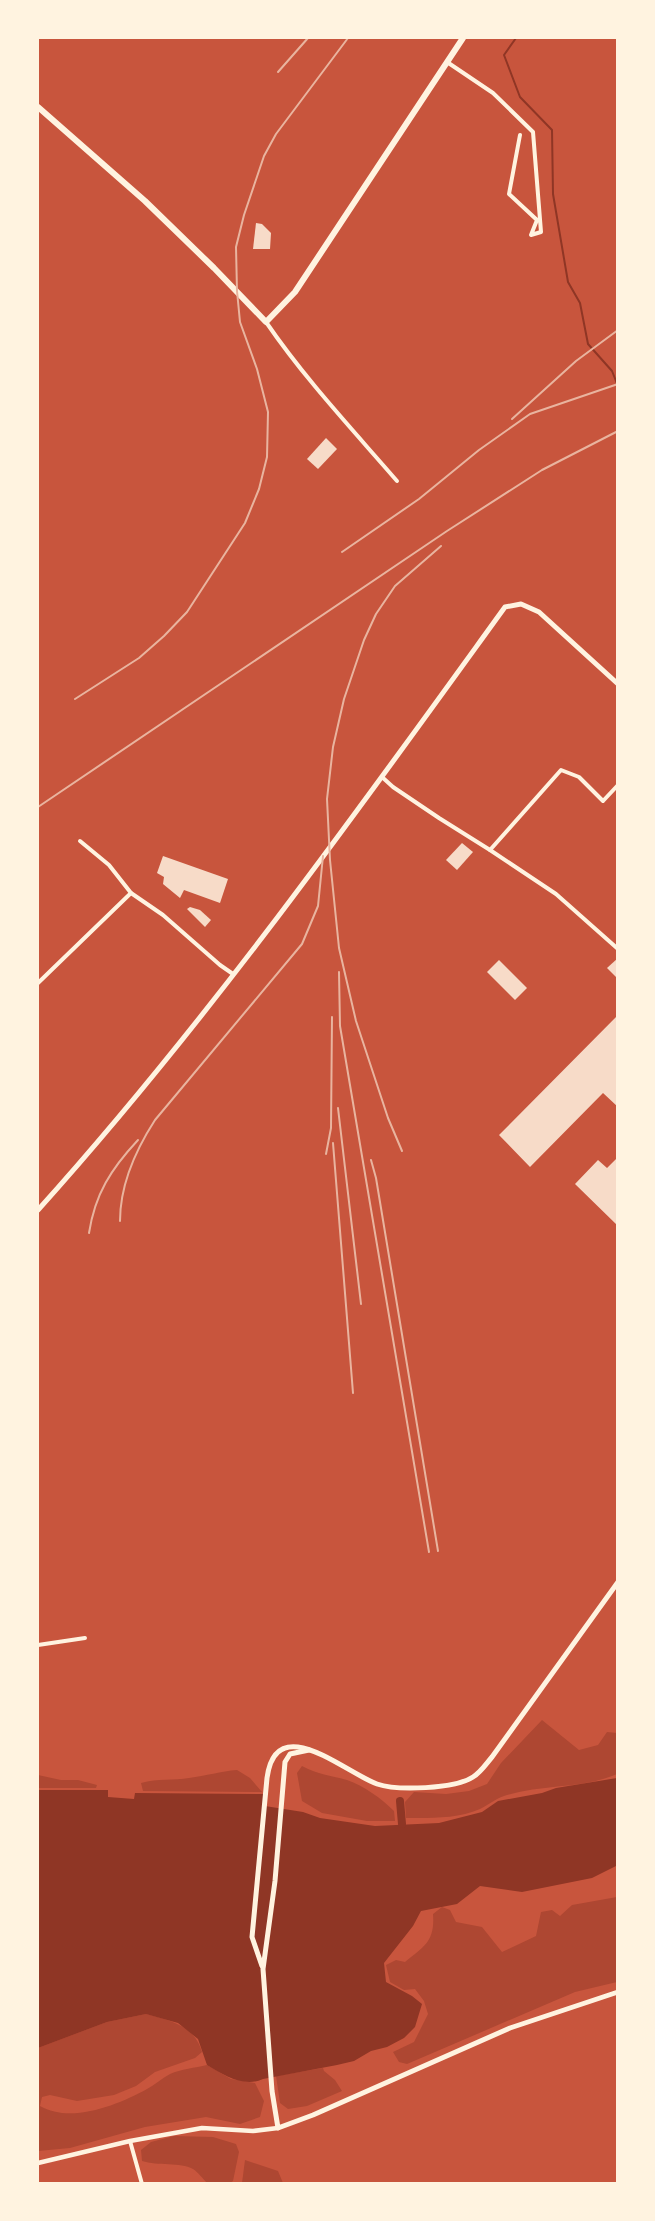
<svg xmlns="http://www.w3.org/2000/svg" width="655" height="2221" font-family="'IBM Plex Sans',sans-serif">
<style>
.green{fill:#ae4732}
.water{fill:#8f3625}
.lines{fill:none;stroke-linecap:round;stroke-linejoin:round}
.stream{stroke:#8f3625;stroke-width:2}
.canal{stroke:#8f3625;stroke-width:8}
.building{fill:#f7dbc8}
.minor{stroke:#fff3e0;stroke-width:4}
.tertiary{stroke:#fff3e0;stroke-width:4.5}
.secondary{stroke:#fff3e0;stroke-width:5}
.primary{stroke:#fff3e0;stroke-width:6}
.rail{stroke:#e9b49f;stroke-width:2}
</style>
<rect width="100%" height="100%" fill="#c8553d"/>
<g class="green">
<path d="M542 1720 579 1750 598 1745 607 1732 617 1733V1774C583 1789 541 1784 504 1796 495 1799 488 1805 480 1809 457 1819 430 1818 406 1818L405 1802 414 1792 446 1794 469 1791 487 1784 501 1763Z"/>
<path d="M302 1766C319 1775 329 1775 347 1780 364 1786 381 1798 394 1811L395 1821H367L322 1813 302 1801 297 1773Z"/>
<path d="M237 1770 250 1778 262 1792 143 1791 141 1783C158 1778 173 1781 189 1778 206 1776 221 1771 237 1770Z"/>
<path d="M38 1775 61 1780H78L97 1785 96 1788H38Z"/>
<path d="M617 1897V1982L575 1992 407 2064 399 2062 393 2052 414 2042 428 2014 424 2001 415 1989 404 1990 390 1982 386 1965 396 1960 405 1962C425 1946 435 1941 433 1914L442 1907 450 1910 456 1922 482 1927 502 1952 536 1936 541 1912 552 1910 560 1916 572 1905Z"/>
<path d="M146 2014C171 2021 194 2025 202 2052L195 2058 155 2072 136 2086 114 2095 77 2101 50 2095 42 2097 40 2106C71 2124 118 2105 147 2089 155 2085 162 2078 170 2074 181 2069 195 2068 207 2065L231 2079 255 2083 264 2101 260 2117 240 2124 206 2117 145 2127 70 2148 38 2151V2048L107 2022Z"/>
<path d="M323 2068 324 2071 335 2080 342 2091 307 2106 288 2109 280 2103 276 2076Z"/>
<path d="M174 2136 213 2137 236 2144 239 2152 233 2181 230 2183H207C203 2179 198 2172 193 2169 180 2162 158 2166 142 2161L141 2150 151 2142Z"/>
<path d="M245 2160 278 2171 283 2183H242Z"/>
</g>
<path class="water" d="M617 1778 618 1865 592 1878 522 1892 480 1886 457 1904 421 1911 413 1926 384 1963 386 1982 412 1996 422 2004 415 2027 404 2038 387 2047 371 2051 354 2061 337 2065 263 2079C244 2088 224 2075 207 2065L198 2039 178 2023 146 2014 107 2022 38 2048V1790H108V1797L134 1799 135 1793 265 1794V1806L303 1812 320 1818 375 1826 439 1823 482 1812 498 1801 542 1793 556 1788Z"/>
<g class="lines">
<path class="stream" d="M516 38 504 55 520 97 552 130 553 194 568 282 580 303 588 344 612 371 618 386"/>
<path class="canal" d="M400 1801 402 1824"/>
</g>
<g class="building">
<path d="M256 223 262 224 271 233 270 249H253Z"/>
<path d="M326 438 337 449 318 469 307 459Z"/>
<path d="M462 843 473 852 457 870 446 860Z"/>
<path d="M163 856 228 879 220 903 184 890 180 898 163 884 164 877 157 873Z"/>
<path d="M190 907 200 910 211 920 205 927 187 909Z"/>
<path d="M618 958V979L607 968Z"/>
<path d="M499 960 527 988 515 1000 487 972Z"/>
<path d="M618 1015V1107L603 1093 530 1167 499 1135Z"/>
<path d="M618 1157V1226L575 1184 598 1160 607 1168Z"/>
</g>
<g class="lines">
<g class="minor">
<path d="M447 62 493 93 533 132 541 232 531 235 537 220 509 194 520 135"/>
<path d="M266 322C305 379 352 429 397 481"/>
<path d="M382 777 393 787 439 818 490 850 556 894 618 949"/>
<path d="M80 841 109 865 131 893 163 915 220 965 233 974"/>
<path d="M490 850 561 770 579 777 603 801 618 785"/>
<path d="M38 983 131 893"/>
<path d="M38 1645 85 1638"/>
<path d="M130 2141 142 2184"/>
</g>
<path class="tertiary" d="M38 2163 130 2141 202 2128 253 2131 278 2128"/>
<g class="secondary">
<path d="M38 1210C208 1021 356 813 505 607L521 604 539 612 618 684"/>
<path d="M309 1750 290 1754 285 1762 275 1881 263 1969 272 2091 278 2128 313 2115 510 2028 618 1992"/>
<path d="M262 1966 252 1937 267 1778C276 1710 344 1772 377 1784 397 1791 455 1789 473 1777 481 1772 486 1764 492 1757L618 1582"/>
</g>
<path class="primary" d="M38 107 145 201 214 268 266 322 295 292 463 38"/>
<g class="rail">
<path d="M278 72 308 38"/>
<path d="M512 419 576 361 618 330"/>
<path d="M342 552 419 499 479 450 530 414 618 384"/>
<path d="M75 699 139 658 164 636 187 612 245 523 259 489 267 457 268 412 257 369 240 322 237 291 236 247 244 215 264 156 276 134 348 38"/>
<path d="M38 807 447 531 542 470 618 431"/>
<path d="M339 972 340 1026 429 1552"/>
<path d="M338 1108 361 1304"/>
<path d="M333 1143 353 1393"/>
<path d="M402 1151 388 1118 356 1021 339 948 330 860 327 799 333 747 344 699 364 640 376 614 395 586 441 546"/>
<path d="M326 1154 331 1128 332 1017"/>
<path d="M371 1160 376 1178 438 1551"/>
<path d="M120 1221C120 1184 135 1151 155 1120L302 944 318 906 323 856"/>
<path d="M89 1233C95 1194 111 1169 138 1140"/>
</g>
</g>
<rect width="655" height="2221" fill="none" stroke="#fff3e0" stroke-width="78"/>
</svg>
